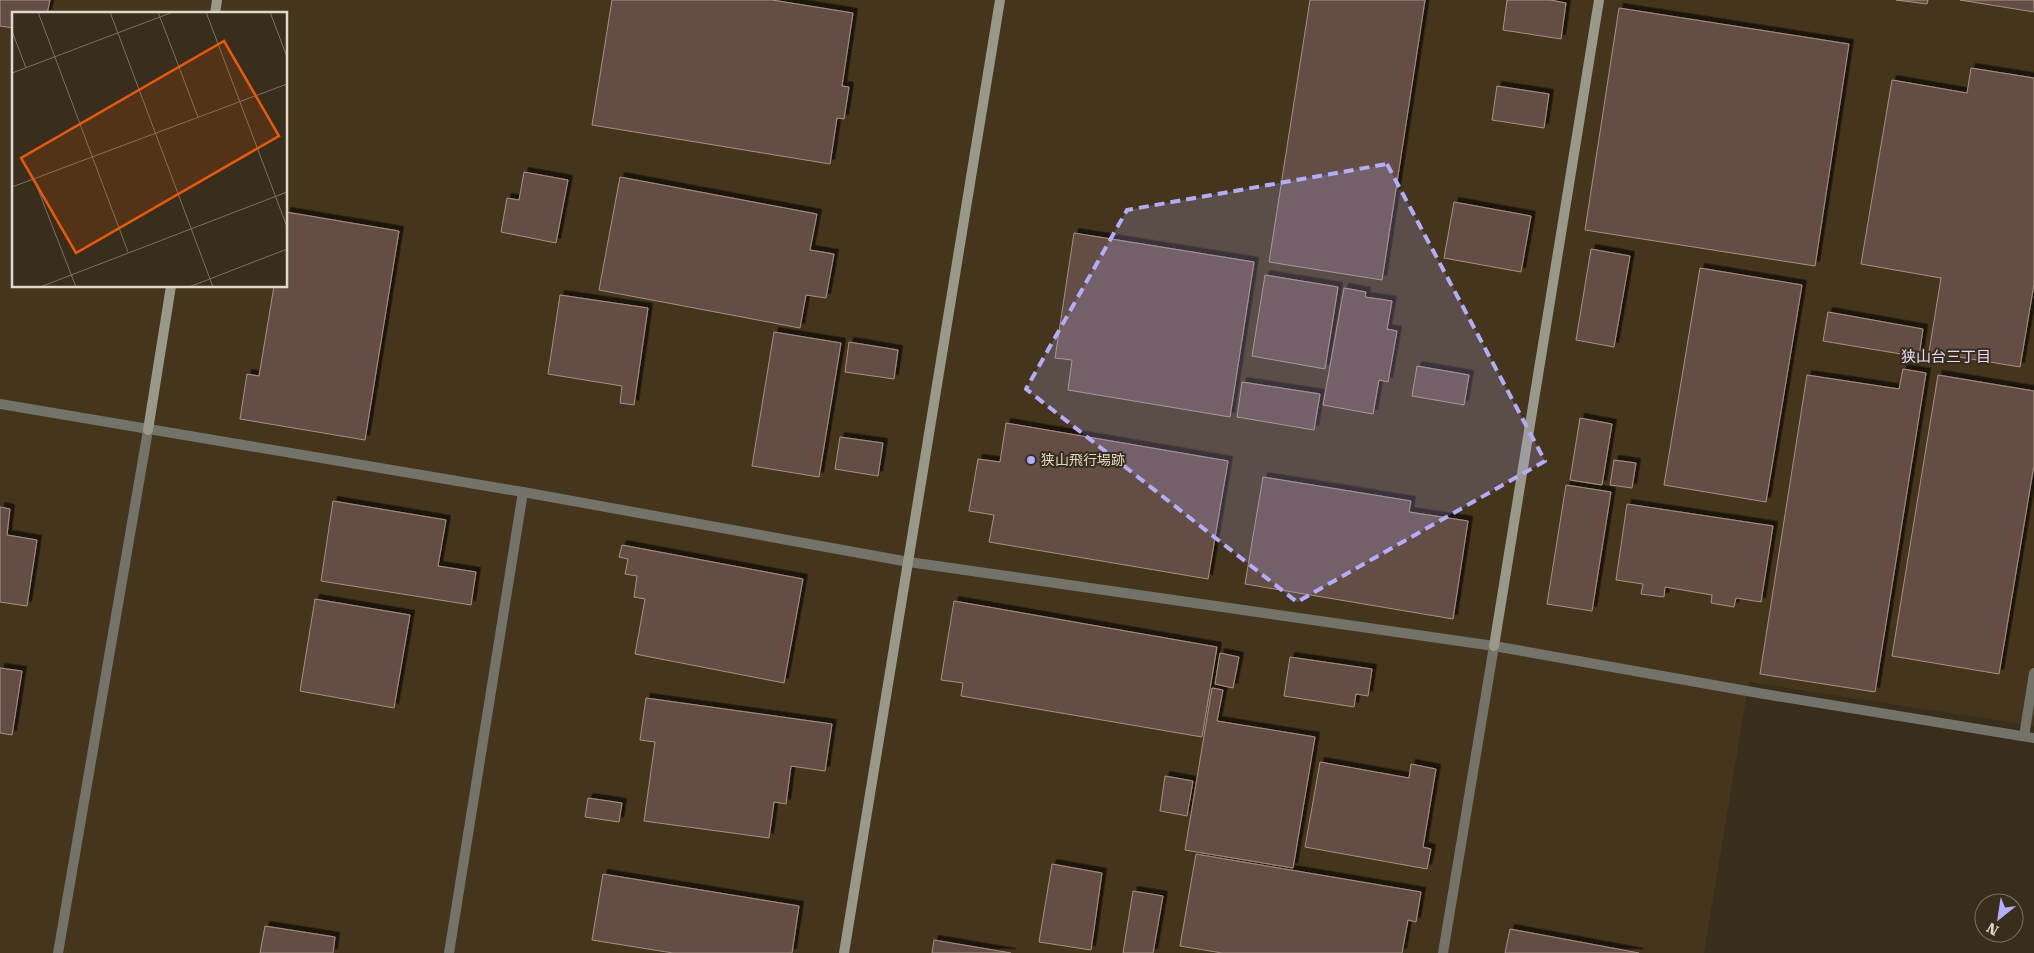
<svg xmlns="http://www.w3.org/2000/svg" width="2034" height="953" font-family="'Roboto Serif','Noto Sans JP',serif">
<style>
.built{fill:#45351c;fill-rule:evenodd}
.building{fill:#644e44;stroke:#a99084;filter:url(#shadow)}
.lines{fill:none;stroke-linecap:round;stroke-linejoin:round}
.street{stroke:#737369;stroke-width:10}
.secondary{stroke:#999989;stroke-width:10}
.marked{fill:#b3adf9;fill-opacity:0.2;stroke:#b3adf9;stroke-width:4;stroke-dasharray:10 6;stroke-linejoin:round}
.poi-dot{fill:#b3adf9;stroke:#392d1b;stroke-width:2}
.labels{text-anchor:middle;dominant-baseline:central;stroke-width:4;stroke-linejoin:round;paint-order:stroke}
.poi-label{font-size:14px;fill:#e0d8cd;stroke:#392d1b;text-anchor:start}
.neighbourhood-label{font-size:15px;fill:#e0defc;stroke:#392d1b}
.inset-road{fill:none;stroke:#7c7162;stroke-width:1}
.view{fill:#e8590c;fill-opacity:0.15;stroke:#e8590c;stroke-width:2.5}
.inset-edge{fill:none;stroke:#e0d8cd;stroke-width:2.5}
</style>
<defs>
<filter id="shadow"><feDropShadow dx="4.5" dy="-4.5" stdDeviation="0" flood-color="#0009"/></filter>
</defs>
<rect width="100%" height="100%" fill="#392d1b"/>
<path class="built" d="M0 0H2034V726L1749 682 1704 953H0ZM14 14H286V286H14Z"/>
<g class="building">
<path d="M0 0H50L47 14H14V28L0 26Z"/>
<path d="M612 0H772L853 13 842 86 849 87 844 119 837 118 830 164 592 125Z"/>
<path d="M1310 0H1425L1382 280 1269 262Z"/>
<path d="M1507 0H1550L1566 3 1561 39 1503 30Z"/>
<path d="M1896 0H1928L1927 4Z"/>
<path d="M1960 0H2034V12Z"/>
<path d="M1619 8 1849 44 1815 266 1585 230Z"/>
<path d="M1971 68 2034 78V284L2020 367 1929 352 1941 278 1861 264 1892 80 1967 93Z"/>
<path d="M1497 86 1549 94 1544 128 1492 120Z"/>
<path d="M524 172 568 180 556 243 501 232 507 198 519 200Z"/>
<path d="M620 177 817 214 810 250 834 254 826 298 806 295 800 328 599 290Z"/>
<path d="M1454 202 1531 216 1521 272 1444 258Z"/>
<path d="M286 212 399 231 365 440 240 419 247 374 259 376 274 286H286Z"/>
<path d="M1074 233 1254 262 1230 417 1068 390 1072 360 1055 358Z"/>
<path d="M1591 249 1630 256 1614 347 1576 340Z"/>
<path d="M1700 268 1802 285 1766 502 1664 485Z"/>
<path d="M1265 275 1338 287 1325 369 1252 356Z"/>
<path d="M1344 288 1366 292 1365 297 1392 301 1387 329 1397 331 1388 382 1379 380 1373 414 1323 405Z"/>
<path d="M560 295 648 308 634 405 620 403 622 386 548 374Z"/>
<path d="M1828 312 1923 329 1919 357 1823 341Z"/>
<path d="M774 332 841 343 819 477 752 466Z"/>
<path d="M849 342 898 350 894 379 845 372Z"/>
<path d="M1417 366 1469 375 1464 405 1412 396Z"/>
<path d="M1903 369 1926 373 1875 692 1760 674 1807 375 1899 389Z"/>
<path d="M1938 375 2034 391V465L1999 674 1892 656Z"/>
<path d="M1242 382 1320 394 1314 430 1237 417Z"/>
<path d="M1580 418 1612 424 1602 485 1570 480Z"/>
<path d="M1006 423 1228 461 1208 579 989 542 994 515 969 511 978 459 1000 462Z"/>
<path d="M840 437 883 443 878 476 835 469Z"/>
<path d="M1614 460 1636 463 1632 488 1610 485Z"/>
<path d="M1263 477 1411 501 1409 512 1468 521 1453 619 1245 584Z"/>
<path d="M1566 485 1611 492 1592 611 1547 604Z"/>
<path d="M333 501 446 520 438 566 476 572 471 605 321 581Z"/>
<path d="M1627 504 1773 526 1761 602 1736 598 1734 607 1711 603 1712 595 1665 587 1664 597 1641 594 1643 584 1616 580Z"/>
<path d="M0 507 10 509 7 535 37 540 27 606 0 602Z"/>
<path d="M622 545 803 579 784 683 635 654 645 599 634 597 637 576 625 574 628 559 619 557Z"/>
<path d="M315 599 410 615 394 708 300 691Z"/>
<path d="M954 601 1217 647 1202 737 961 696 963 683 941 680Z"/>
<path d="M1220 653 1239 657 1233 688 1215 684Z"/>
<path d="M1290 657 1372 669 1368 696 1356 694 1354 707 1284 696Z"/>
<path d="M0 668 22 671 12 735 0 733Z"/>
<path d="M1212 688 1223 690 1217 721 1315 737 1293 868 1185 850Z"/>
<path d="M646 698 832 724 825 771 791 766 786 804 774 802 769 838 644 821 655 742 640 740Z"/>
<path d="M1320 762 1409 778 1411 764 1436 769 1423 847 1431 849 1427 869 1305 847Z"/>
<path d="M1165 776 1193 781 1187 816 1160 811Z"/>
<path d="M588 798 622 803 619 822 585 817Z"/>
<path d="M1196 854 1421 892 1416 922 1408 920 1402 953H1222L1180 946Z"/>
<path d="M1052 864 1102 873 1091 950 1039 942Z"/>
<path d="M603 874 799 906 792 953H673L592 940Z"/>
<path d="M1133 891 1163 896 1153 953H1123Z"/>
<path d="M265 926 335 937 333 953H260Z"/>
<path d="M1510 929 1639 953H1505Z"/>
<path d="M934 940 1011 953H932Z"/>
</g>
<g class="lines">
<g class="street">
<path d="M0 404 523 492 909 562 1494 646 1764 694 2034 738"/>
<path d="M2024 736 2034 673"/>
<path d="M58 953 148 430"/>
<path d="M449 953 523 492"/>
<path d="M1443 953 1494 646"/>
</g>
<g class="secondary">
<path d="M215 14 217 0"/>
<path d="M148 430 171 286"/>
<path d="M1494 646 1599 0"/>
<path d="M844 953 1000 0"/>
</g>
</g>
<path class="marked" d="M1387 164 1545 461 1297 602 1026 389 1127 210Z"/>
<circle class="poi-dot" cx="1031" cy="460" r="5"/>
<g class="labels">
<g class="poi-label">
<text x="1041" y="460">狭山飛行場跡</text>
</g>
<g class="neighbourhood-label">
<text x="1946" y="357">狭山台三丁目</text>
</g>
</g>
<g transform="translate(12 12)">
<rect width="275" height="275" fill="#392d1b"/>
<path class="inset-road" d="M26 0 116 240M98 0 201 275M146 0 186 105M194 0 275 215M258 0 275 45M0 19 14 56M0 61 161 0M22 167 64 275M0 175 275 72M28 275 275 180M177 275 275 237"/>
<path class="view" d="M212 29 267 124 64 241 9 146Z"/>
<rect width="275" height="275" class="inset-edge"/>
</g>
<g transform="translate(1999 918) rotate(210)"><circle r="24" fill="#392d1b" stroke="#7c7162"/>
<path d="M0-4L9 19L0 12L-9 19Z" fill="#b3adf9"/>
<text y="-8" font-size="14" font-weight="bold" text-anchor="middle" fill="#e0d8cd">N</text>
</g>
</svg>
